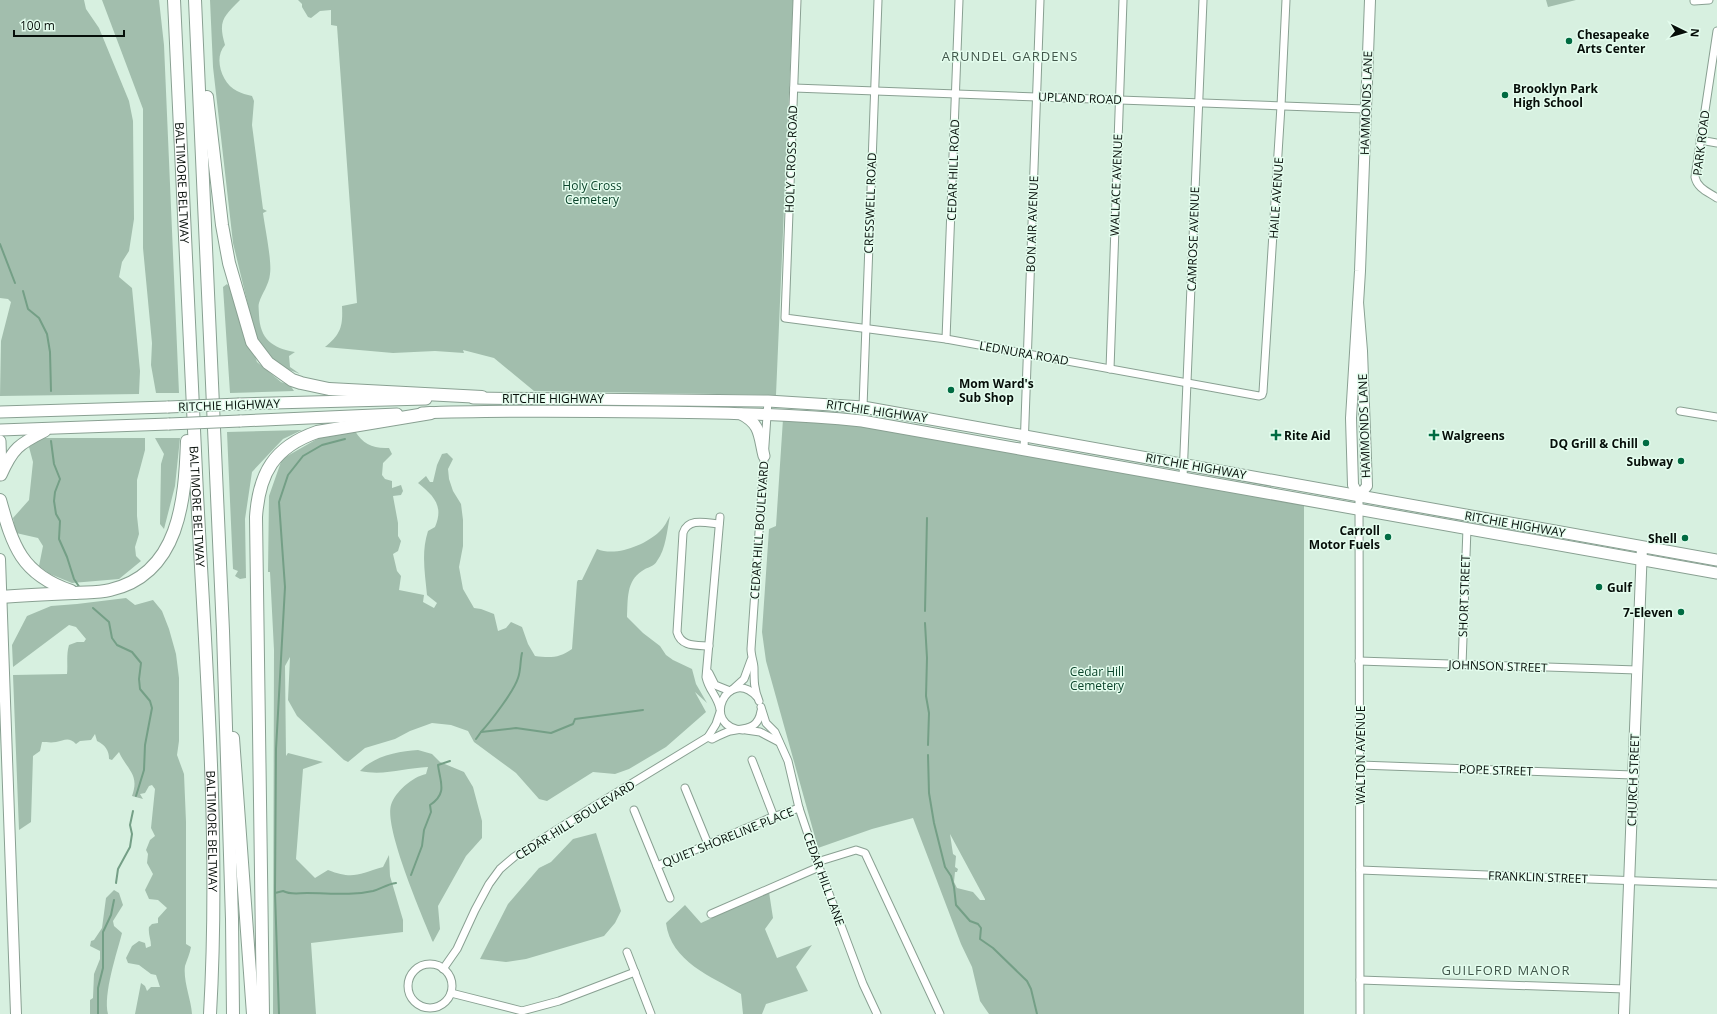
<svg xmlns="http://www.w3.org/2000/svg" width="1717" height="1014" font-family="'Open Sans',sans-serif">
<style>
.green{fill:#a2bead;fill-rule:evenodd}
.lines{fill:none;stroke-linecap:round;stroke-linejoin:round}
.stream{stroke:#749f86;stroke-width:2}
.street-casing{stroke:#89a092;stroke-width:9}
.secondary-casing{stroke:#89a092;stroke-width:12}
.primary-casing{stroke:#89a092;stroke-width:13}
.highway-casing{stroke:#89a092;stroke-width:14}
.street{stroke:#fff;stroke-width:7}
.secondary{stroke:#fff;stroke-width:10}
.primary{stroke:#fff;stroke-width:11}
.highway{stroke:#fff;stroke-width:12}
.primary-bridge-casing{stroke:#89a092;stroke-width:13;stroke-linecap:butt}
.primary-bridge{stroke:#fff;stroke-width:11}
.poi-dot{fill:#006b42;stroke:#e4fdee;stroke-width:1.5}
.labels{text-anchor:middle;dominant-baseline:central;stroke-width:3;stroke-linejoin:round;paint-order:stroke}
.poi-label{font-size:12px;font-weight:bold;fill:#060e09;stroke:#e4fdee;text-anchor:start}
.street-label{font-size:12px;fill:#060e09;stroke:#e4fdee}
.park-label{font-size:12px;fill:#0a432a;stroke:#e4fdee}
.neighbourhood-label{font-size:13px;letter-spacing:1px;fill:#41564a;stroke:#e4fdee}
</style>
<rect width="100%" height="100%" fill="#d7f0e0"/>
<g class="green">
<path d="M0 0H84L86 9 99 28 129 101 133 121 134 219 129 251 122 262 119 277 132 288 140 371 139 394 0 396 1 341 11 302 8 299 0 298Z"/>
<path d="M102 0H159L164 45 179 393H156L151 365 152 343 143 248V109Z"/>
<path d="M210 0H240C223 17 218 21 225 45 213 58 222 84 237 91 241 93 247 95 252 96L254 101 252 125 263 209 267 211 263 213C265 228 272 261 270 274 269 285 262 293 259 303 258 306 259 311 259 315 260 339 272 348 295 352L289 356 290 367 300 374 274 364 256 338 233 243 213 67Z"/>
<path d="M298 0H793L776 395 534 391 494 358 463 350 464 353 435 351 393 353 325 347C341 334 343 326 342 306L357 303 337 26 331 25V10L320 11 311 18 308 17 302 7V4Z"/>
<path d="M1546 0H1576L1548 7Z"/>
<path d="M227 284 231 289 257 362 281 382 290 385 294 391 230 393 223 287Z"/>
<path d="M783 419 861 425 1304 505V1014H989L980 1001 972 967 961 944 913 818 872 829 818 848 766 661 762 632 769 529 776 526ZM950 834 985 899V900H980L973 892 957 888 954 882 955 872H957L958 869 955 867 956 856 953 854Z"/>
<path d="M302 430 283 439 252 472 245 519 246 578 240 579 235 576 238 571 233 569 227 432Z"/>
<path d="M355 431C363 444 373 449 389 448L392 454 383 463 382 475 385 479 392 481V488L401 485 403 491 401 495 393 496 398 523V536L401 541 398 551 393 554 397 571 401 576 399 590 424 595 423 602 434 608 437 603 427 595C425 573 421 553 428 531L435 527C444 506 434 496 418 483L426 476 430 482H433L437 465 442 454 447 453 453 459 448 469 449 479 453 491 461 504 463 520V546L459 567 463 589 474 608 481 609 494 614 498 631 506 628 511 622 522 627 528 644 535 656C550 658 560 658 572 649L577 582 578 580H582L597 549C616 557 645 545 659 532 664 528 667 521 670 516 667 530 666 549 657 561 654 567 647 567 642 571 626 581 628 600 627 617L643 633 660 646 666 655 673 660 692 669 696 684 707 703 695 692 706 712 666 747 629 769 615 774 593 772 547 801 539 799 516 773 474 742 468 731 451 725 432 723 410 731 395 739 365 748 348 762 344 760 297 716 288 700 290 657 285 666 286 756 288 753 323 762 303 769 296 859 315 878 328 870C353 880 359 874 383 867L389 855 390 876 403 920V932L311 943 316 1014H273L274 650 270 572H268L269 496 282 459 324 435Z"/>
<path d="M41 438H145V450L137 480V516L139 534 135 547 136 556 141 561 119 579 72 583 50 574 39 566 43 546 38 538 16 533 13 518 29 500 33 462 29 447Z"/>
<path d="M155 438H180L175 486 164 529 160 524 161 464 164 454Z"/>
<path d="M126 598 135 605 153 600 162 611 169 629 176 654 179 678V741L177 755 184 774 186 822V944L191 947C190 953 187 960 185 966 183 981 191 999 192 1014H135L141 983 145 986 147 991 151 987H160L156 975 151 974 139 965 128 963 126 958 132 946 139 941 145 943 146 948 151 946C151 939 148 934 149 927L152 924 158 923V918L167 908 158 900 149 899 145 890 153 874 147 863 148 854 146 850 150 840 155 836 151 828 155 789 152 785 149 786 145 793 140 794 143 799 132 796C140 774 127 770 119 752L112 760 109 759C109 750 105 745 97 741L95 734 91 740 80 741 76 744C68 736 64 741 56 742 51 743 46 742 42 742L40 751 33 756 31 822 19 830 13 675 67 674C68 664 66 655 69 645L77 642H84L86 639 76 627 69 625 13 667 12 645 27 616 51 606 77 604Z"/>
<path d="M418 750 432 754 440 762 464 772 473 787 482 821V838L466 856 438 906 440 929 433 942C423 918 384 828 391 805 395 792 412 777 426 774L428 767C405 768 384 776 360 771 374 756 399 751 418 750Z"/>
<path d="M596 833 621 911 615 923 604 936 526 959 506 962 480 959 508 904 539 868 551 862 573 839Z"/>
<path d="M114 890 119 893 123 905 113 921 114 926 122 933C117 953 103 994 108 1014H90V1000L93 998 94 974 100 959V951L90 946 91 941 94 940 102 928 106 898Z"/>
<path d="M769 892 773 918 765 929 777 958 812 945 796 967 808 991 766 1004 762 1014H743L741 994C711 976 671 962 666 923L685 905 701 923Z"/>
</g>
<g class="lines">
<g class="stream">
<path d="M0 244 15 283"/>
<path d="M23 291 28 309 39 318 47 334 50 352 51 391"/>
<path d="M51 441 54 464 60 479 55 492 54 501 56 514 60 521 59 539 67 557 74 579 80 588"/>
<path d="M93 608 109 622 112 638 117 645 132 652 141 663 139 679 140 689 150 701 152 708 145 745 144 770 136 796"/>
<path d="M925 611 927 518"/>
<path d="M925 623 927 658 926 696 929 713 928 745"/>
<path d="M481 732C491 721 514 691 518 678 521 670 520 661 522 653"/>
<path d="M476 739 481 732 516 728 551 733 573 724 575 719 643 710"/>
<path d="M928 755 929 793 934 823 945 867 951 876 954 887 956 905 970 921 978 924 981 928 980 939 993 948 1027 981 1031 989 1037 1014"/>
<path d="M411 875 422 846 424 830 431 812 430 805C448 793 440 782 438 765L450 761"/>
<path d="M116 883 118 869 130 847 132 834 130 825 133 811"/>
<path d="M275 893 283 891C291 895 298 893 307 893 330 893 350 896 373 891 381 889 387 884 396 883"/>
<path d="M98 1014V988L103 968V932L111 915 114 900"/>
<path d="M279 1014 275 893 276 749 285 587 279 502 288 475 303 456 322 445 345 439"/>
</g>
<defs>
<g id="street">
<path d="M797 0 785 318 946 339 1259 396 1262 395 1263 392 1281 106 1286 0"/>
<path d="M1694 1 1709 0"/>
<path d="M1717 31 1695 177C1697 188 1708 192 1717 198"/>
<path d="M794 88 1365 109"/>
<path d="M1700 140 1717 143"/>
<path d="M946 339 959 0"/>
<path d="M1110 369 1123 0"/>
<path d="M863 407 878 0"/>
<path d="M1680 411 1717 417"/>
<path d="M1024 449 1040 0"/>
<path d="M1183 477 1203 0"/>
<path d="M1359 496 1360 1014"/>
<path d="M720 517 706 677C709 691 717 695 720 709"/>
<path d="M709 646C696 645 681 647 677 632L683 533C688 517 707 523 719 524"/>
<path d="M1359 661 1637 670"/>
<path d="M1462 665 1467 528"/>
<path d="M709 673 715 685 730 691"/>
<path d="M733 689 744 679 751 660"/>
<path d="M759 701C754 689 754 681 754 668 754 663 751 656 751 649L768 401"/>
<path d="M761 707 766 723 775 732 788 761 799 808 819 867 863 984 877 1014"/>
<path d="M743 730C699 727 728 665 757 697"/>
<path d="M746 730 760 732 779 742"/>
<path d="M708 737 712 739C718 736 724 733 730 731 745 728 758 730 761 711"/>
<path d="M752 760 774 817"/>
<path d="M1360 765 1633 775"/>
<path d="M685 788 708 844"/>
<path d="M634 810 670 898"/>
<path d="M817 862 856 850 865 853 940 1014"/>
<path d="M657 866 770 818 799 808"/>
<path d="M1360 870 1717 884"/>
<path d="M711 914 819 867"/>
<path d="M627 952 651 1014"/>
<circle cx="430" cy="986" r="22"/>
<path d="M443 969 457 949 475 910 489 884 500 869 514 857 588 810 708 737 716 724 720 712"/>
<path d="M1360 980 1625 989"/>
<path d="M451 993 522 1011 559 1001 635 972"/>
</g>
<g id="secondary">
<path d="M1358 302 1362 351 1367 486 1359 496 1353 485 1351 418 1360 271 1370 0"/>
<path d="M0 559 16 1014"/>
<path d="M1624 1014 1642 547"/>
</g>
<g id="primary">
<path d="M473 398 768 401 863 407 1717 560"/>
<path d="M239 404 426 399"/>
<path d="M0 412 168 407"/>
<path d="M422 413C500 410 578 411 656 412 725 413 794 414 862 421L1717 573"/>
<path d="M741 414C761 424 759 436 764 456"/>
<path d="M240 421 397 414"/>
<path d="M0 430 169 424"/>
<path d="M0 441 1 472"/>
<path d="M1 475C13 448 19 444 45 431"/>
</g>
<g id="highway">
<path id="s1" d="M174 0C183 165 188 330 197 494 206 667 220 841 210 1014"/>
<path d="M195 0 223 631 232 919 233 1014"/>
<path d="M207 97 222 225 229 263 252 342 268 363 292 380 301 383 329 389 482 397"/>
<path d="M0 500C13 546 21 574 71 591"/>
<path d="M1 597C26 595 50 594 74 593 86 592 98 593 110 590 180 574 185 499 187 441"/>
<path d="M233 738 253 1014"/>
<path d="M263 1014 256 517C259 473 274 447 317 432L431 413"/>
</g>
</defs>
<use href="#street" class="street-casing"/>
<use href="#secondary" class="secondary-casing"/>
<use href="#primary" class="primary-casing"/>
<use href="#highway" class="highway-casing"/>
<use href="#street" class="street"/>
<use href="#secondary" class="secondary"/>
<use href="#primary" class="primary"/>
<use href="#highway" class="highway"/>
<defs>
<g id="primary-bridge">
<path d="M168 407 239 404"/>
<path d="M169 424 240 421"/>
</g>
</defs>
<use href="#primary-bridge" class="primary-bridge-casing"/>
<use href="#primary-bridge" class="primary-bridge"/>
</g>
<g class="poi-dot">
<circle cx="1569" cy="41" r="4"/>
<circle cx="1505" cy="95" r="4"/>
<circle cx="951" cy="390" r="4"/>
<path d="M1274 429h4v4h4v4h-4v4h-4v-4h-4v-4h4z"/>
<path d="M1432 429h4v4h4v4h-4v4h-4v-4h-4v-4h4z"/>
<circle cx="1646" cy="443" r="4"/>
<circle cx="1681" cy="461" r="4"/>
<circle cx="1388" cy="537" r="4"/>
<circle cx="1685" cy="538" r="4"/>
<circle cx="1599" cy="587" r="4"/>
<circle cx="1681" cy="612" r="4"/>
</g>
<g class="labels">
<g class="poi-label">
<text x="1577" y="34">Chesapeake<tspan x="1577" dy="14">Arts Center</tspan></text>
<text x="1513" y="88">Brooklyn Park<tspan x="1513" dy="14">High School</tspan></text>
<text x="959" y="383">Mom Ward's<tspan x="959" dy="14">Sub Shop</tspan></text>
<text x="1284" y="435">Rite Aid</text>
<text x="1442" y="435">Walgreens</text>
<text x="1638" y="443" text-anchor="end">DQ Grill &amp; Chill</text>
<text x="1673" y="461" text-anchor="end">Subway</text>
<text x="1380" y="530" text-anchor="end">Carroll<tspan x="1380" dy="14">Motor Fuels</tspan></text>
<text x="1677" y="538" text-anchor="end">Shell</text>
<text x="1607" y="587">Gulf</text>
<text x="1673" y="612" text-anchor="end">7-Eleven</text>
</g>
<g class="street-label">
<text transform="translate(1080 98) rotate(2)">UPLAND ROAD</text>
<text transform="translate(1366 103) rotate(-88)">HAMMONDS LANE</text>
<text transform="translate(1701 143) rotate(-83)">PARK ROAD</text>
<text transform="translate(791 159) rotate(-88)">HOLY CROSS ROAD</text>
<text transform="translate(953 170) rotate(-88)">CEDAR HILL ROAD</text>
<text stroke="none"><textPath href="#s1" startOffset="183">BALTIMORE BELTWAY</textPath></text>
<text transform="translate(1116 185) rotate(-88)">WALLACE AVENUE</text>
<text transform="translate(1276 198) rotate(-86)">HAILE AVENUE</text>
<text transform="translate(870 203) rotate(-88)">CRESSWELL ROAD</text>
<text transform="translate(1032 224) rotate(-88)">BON AIR AVENUE</text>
<text transform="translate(1193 239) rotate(-88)">CAMROSE AVENUE</text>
<text transform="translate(1024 353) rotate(10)">LEDNURA ROAD</text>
<text x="553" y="398">RITCHIE HIGHWAY</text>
<text transform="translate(229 405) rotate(-2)">RITCHIE HIGHWAY</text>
<text transform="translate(877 411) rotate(8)">RITCHIE HIGHWAY</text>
<text transform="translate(1364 426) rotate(-92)">HAMMONDS LANE</text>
<text transform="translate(1196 466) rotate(10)">RITCHIE HIGHWAY</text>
<text stroke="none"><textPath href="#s1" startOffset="507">BALTIMORE BELTWAY</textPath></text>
<text transform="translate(1515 524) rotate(10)">RITCHIE HIGHWAY</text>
<text transform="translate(759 530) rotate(-86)">CEDAR HILL BOULEVARD</text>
<text transform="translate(1464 596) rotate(-88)">SHORT STREET</text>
<text transform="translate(1498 666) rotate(2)">JOHNSON STREET</text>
<text transform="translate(1360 755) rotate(-90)">WALTON AVENUE</text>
<text transform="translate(1496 770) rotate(2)">POPE STREET</text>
<text transform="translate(1633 780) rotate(-88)">CHURCH STREET</text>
<text transform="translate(575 820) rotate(-32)">CEDAR HILL BOULEVARD</text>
<text stroke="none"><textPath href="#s1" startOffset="832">BALTIMORE BELTWAY</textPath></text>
<text transform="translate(728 837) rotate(-22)">QUIET SHORELINE PLACE</text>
<text transform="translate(1538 877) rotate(2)">FRANKLIN STREET</text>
<text transform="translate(824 879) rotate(70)">CEDAR HILL LANE</text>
</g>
<g class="park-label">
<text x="592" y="185">Holy Cross<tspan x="592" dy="14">Cemetery</tspan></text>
<text x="1097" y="671">Cedar Hill<tspan x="1097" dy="14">Cemetery</tspan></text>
</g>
<g class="neighbourhood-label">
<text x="1010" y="56">ARUNDEL GARDENS</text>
<text x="1506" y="970">GUILFORD MANOR</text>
</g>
</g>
<g transform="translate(1685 32) rotate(95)" stroke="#e4fdee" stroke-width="3" paint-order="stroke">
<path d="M0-3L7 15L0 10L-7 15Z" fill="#060e09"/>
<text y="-6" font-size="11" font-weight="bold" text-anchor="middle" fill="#060e09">N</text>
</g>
<path d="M14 30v6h110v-6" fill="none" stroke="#060e09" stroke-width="2"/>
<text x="20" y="30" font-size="12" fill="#060e09" stroke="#e4fdee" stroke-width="3" paint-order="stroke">100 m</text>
</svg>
